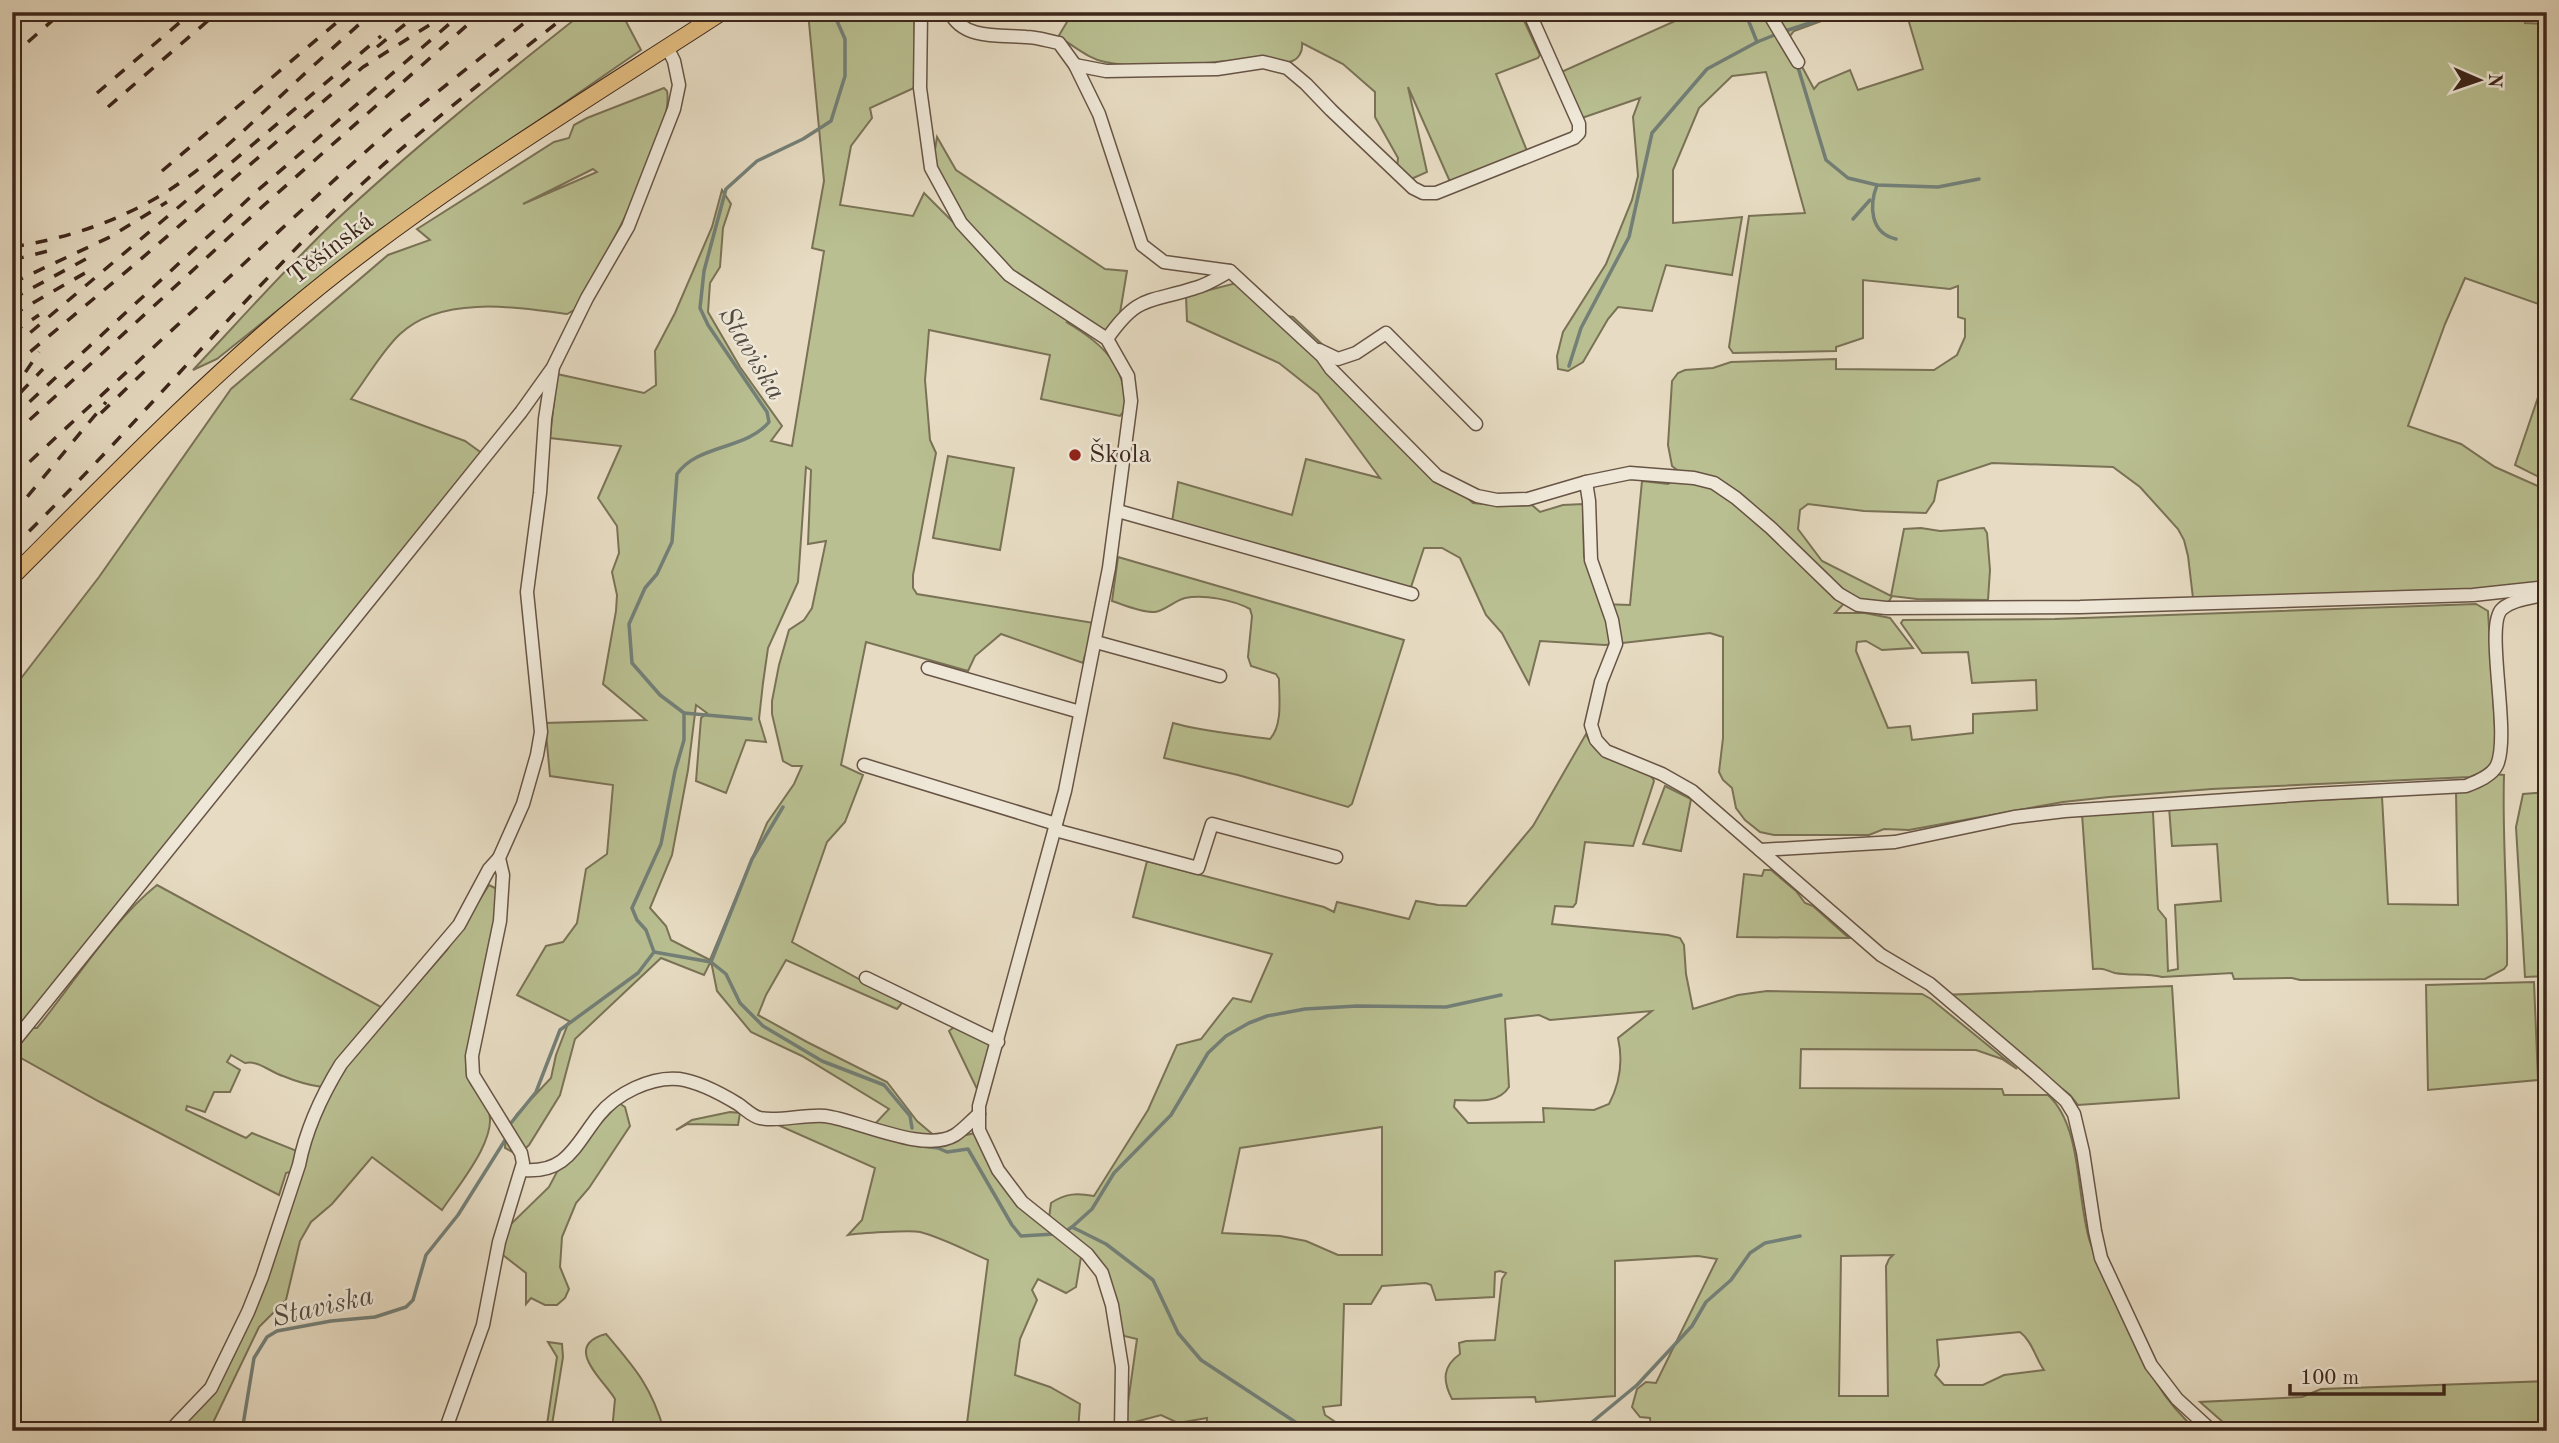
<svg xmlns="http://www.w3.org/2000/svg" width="2559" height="1443" font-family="'Old Standard TT',serif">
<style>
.green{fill:#b9bf91;stroke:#7a7256;stroke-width:2;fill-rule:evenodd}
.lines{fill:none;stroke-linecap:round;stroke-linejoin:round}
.stream{stroke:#737f77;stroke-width:3.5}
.minor-casing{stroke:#675445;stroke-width:15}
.major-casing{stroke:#3c261b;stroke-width:18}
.minor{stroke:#efe8d8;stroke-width:12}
.major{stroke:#e4be82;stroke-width:16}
.rail{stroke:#3c261b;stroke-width:3.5;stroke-dasharray:12 12;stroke-linecap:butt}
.poi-dot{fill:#8f2418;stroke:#efe8d8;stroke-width:2.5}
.labels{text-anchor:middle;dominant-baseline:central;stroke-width:5;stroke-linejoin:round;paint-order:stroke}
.street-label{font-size:26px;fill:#3c261b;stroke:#efe8d8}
.poi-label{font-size:26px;fill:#3c261b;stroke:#efe8d8;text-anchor:start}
.water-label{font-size:28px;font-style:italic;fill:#534b42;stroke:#efe8d8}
</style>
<rect width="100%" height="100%" fill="#e7dcc3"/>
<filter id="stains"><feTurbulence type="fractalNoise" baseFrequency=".00286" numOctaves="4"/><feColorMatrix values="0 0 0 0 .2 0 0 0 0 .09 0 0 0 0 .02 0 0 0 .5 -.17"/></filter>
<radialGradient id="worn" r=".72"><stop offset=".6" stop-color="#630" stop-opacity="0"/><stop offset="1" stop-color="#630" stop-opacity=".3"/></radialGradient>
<g class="green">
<path d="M584 12H621L641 50 368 238 217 359 193 370C239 321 284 270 332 224 412 149 498 80 584 12Z"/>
<path d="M808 12H914L916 87 870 108 872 118 851 146 840 205 913 216 924 193 954 223 934 156 937 137 956 170 1105 269 1127 271 1120 313 1106 333 1089 325 1066 322C1102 343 1127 365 1125 410L1120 416 1041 399 1050 355 929 330 925 380 930 440 936 453 913 575V588L917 594 1094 623 1090 651 1085 655 1083 663 1001 634 975 656 968 671 866 642 841 765 863 775 845 822 827 842 792 942 902 1003 897 1009 786 960 766 995 758 1015 807 1042 887 1082 917 1121 937 1138H953L975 1133 1019 1204 1081 1257 1076 1287 1066 1293 1038 1279 1032 1290 1037 1300 1020 1339 1015 1375 1050 1387 1080 1404 1078 1431H966L988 1260C967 1251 943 1238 920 1232 910 1230 859 1233 848 1235L862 1220 875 1168 769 1121 802 1117 874 1125 889 1109 802 1056 751 1032 717 991 711 961 704 975 661 958 575 1039 560 1095 529 1145 518 1155 505 1148 506 1131 517 1114 551 1078 556 1055 569 1021 517 995 546 946 563 942 577 923 586 869 607 854 613 785 550 776 545 723 646 720 603 684 616 611 617 595 612 572 619 553 617 526 598 498 621 446 550 438 557 374 644 393 656 385 655 351 675 313 712 227 722 190 731 204 723 228 720 267 710 283 708 312 740 367 782 426 771 441 792 446 824 251 812 248 824 181ZM806 467 811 470 808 544 826 541 812 608 804 620 789 630 779 665 772 701V714L783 761 792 766H802L794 784 767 823 710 960 671 940 666 926 650 908 672 855 688 770 696 705 707 713 701 718 696 781 726 793 746 740 766 742 759 719 763 683 768 648 798 582Z"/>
<path d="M1073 12H1520L1540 55 1538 58 1496 74 1527 151 1451 184 1408 87 1427 172 1409 180 1397 167 1398 158 1375 117V92L1343 64 1302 43C1303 51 1299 60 1289 62 1276 64 1263 60 1251 60 1203 61 1152 72 1105 62 1086 58 1074 45 1058 37Z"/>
<path d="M1695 12H1846L1794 31 1790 36 1799 61 1814 89 1819 83 1850 70 1858 90 1923 69 1906 12H2524L2525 23 2547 24V307L2465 278 2445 324 2408 426 2461 444 2495 467 2547 490V582L2506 588 2193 598 2188 556 2184 540 2178 529 2140 487 2113 467 1992 463 1938 481 1934 501 1926 513 1864 511 1808 504 1800 510 1798 529 1822 561 1891 596 1904 529 1921 528 1940 531 1984 528 1987 533 1990 570 1988 600 1917 599 1892 596 1887 605 1849 598 1835 613H1865L1890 618 1913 648 1882 650 1866 641 1857 642 1856 651 1888 728 1910 726 1912 740 1973 733V714L2037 710 2036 680 1972 683 1968 652 1922 653 1901 623 1903 620 2055 619 2476 604 2488 611 2496 745 2494 760 2485 771 2470 777 2212 789 2109 797 2063 802 1909 830 1884 829 1869 835H1774L1760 832 1745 820 1736 808 1732 788 1723 780 1719 772 1723 738V637L1710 633 1605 645 1540 641 1529 684 1502 633 1486 615 1460 558 1442 548H1424L1411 587 1406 590 1172 522 1178 482 1292 515 1306 459 1380 478 1318 394 1279 363 1187 321 1186 296 1240 282 1278 314 1293 317 1325 347 1328 370 1473 503 1503 506 1532 505 1540 512 1563 505 1583 504 1584 556 1601 604 1630 605 1642 481 1668 484 1682 474 1672 466 1668 445 1672 381 1678 373 1685 370 1713 368 1731 362 1836 359V369L1934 370 1957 355 1965 337V319L1958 317V286L1950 289 1863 280V338L1836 347V351L1733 353 1729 347 1749 216 1805 213 1766 72 1732 76 1699 108 1673 170V223L1742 217 1732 275 1666 265 1652 311 1618 307 1608 319 1583 362 1568 371 1558 369 1557 356 1563 332 1606 264 1632 200 1638 176 1633 117 1640 98 1579 119 1559 73Z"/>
<path d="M664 88 667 91C675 132 599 268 576 309L567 314C516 307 441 295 400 334 381 352 367 378 351 399L465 441 483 454 12 1038V690L99 577 231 389 388 255 430 240 417 229 554 142 569 138 574 125 587 118ZM593 169 597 172 523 204Z"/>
<path d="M2547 371V479H2543L2515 465Z"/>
<path d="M948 456 1014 468 1000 550 933 538Z"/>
<path d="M1118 557C1214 584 1308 613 1404 640L1352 804 1348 807 1238 775 1164 758 1173 723C1205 732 1237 734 1270 739 1283 725 1279 697 1279 679L1276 674 1251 666 1248 657 1252 616 1250 609C1233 600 1204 594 1185 598 1174 601 1166 610 1155 612 1142 613 1124 605 1112 601Z"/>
<path d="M1586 734C1588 738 1591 745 1595 748 1609 762 1649 766 1654 781L1633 846 1585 842 1576 903 1573 907 1555 906 1552 924 1668 935 1680 938 1684 945 1686 974 1693 1009 1738 995 1767 991 1922 994 1931 999 2017 1069 2002 1059 1976 1050 1801 1049 1800 1088 2002 1089 2004 1095H2048C2083 1127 2076 1199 2090 1242 2097 1264 2108 1285 2118 1306 2140 1353 2157 1397 2198 1431H1651L1650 1418 1640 1417 1632 1407 1637 1389 1646 1382 1656 1383 1717 1259 1698 1256 1615 1261V1396L1536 1402 1535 1397 1452 1399C1442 1380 1443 1366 1460 1354L1459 1343 1466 1341 1495 1340 1502 1279 1506 1273 1500 1271 1495 1272 1494 1297 1436 1300 1431 1285 1426 1283 1382 1286 1371 1304H1344L1341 1405 1323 1407 1325 1415 1349 1431H1206L1207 1418 1178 1423 1161 1415 1135 1422 1127 1431H1124L1137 1339 1124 1336 1117 1319 1111 1290 1049 1218 1051 1203C1066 1193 1077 1193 1094 1196L1148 1110 1177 1045 1201 1039 1233 998 1251 1002 1272 954 1133 917 1147 861 1324 907 1334 912 1337 902 1409 919 1416 901 1438 905 1466 906 1533 826ZM1652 1011 1618 1038C1623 1060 1620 1083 1609 1104L1594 1110 1543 1108 1544 1122 1468 1123 1454 1107 1455 1100C1473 1100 1498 1105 1509 1087L1505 1019 1539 1015 1550 1020ZM1382 1127V1255H1338L1306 1241 1280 1236 1222 1233 1240 1148ZM1893 1255 1889 1259 1886 1266 1888 1396H1839L1841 1256ZM2020 1332C2032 1341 2036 1359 2044 1370L2004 1375 1983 1385H1944L1935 1375 1939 1366 1937 1340Z"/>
<path d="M2493 774 2504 775C2502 838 2508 901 2507 965L2504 969 2485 979 2300 980 2292 978 2234 979 2232 973 2162 977C2146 973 2130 976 2115 973 2105 970 2105 968 2093 969L2082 814 2151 809 2153 813 2158 909 2166 919 2168 971 2178 969 2175 905 2221 901 2217 844 2172 846 2169 807 2382 797 2388 904 2458 905 2456 792Z"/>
<path d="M1665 786 1691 799 1681 851 1643 844Z"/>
<path d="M2547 792V976L2525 977 2516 827 2523 794Z"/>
<path d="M1764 870H1771L1796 891 1805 903 1813 906 1849 938 1737 937 1744 874 1762 876Z"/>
<path d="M157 885 383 1008 322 1087C308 1085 295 1081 283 1076 270 1072 258 1060 245 1063L231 1055 227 1062 240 1070 230 1092H214L205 1112 187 1106 186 1110 246 1138 252 1133 297 1151 293 1171 286 1173 279 1195 100 1102 12 1053 33 1028H37C75 982 112 921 157 885Z"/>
<path d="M489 885 501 891 466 1067C468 1091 481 1091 488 1109 500 1137 457 1187 442 1210L372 1157 332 1204 311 1222 300 1241 286 1300 259 1327 209 1431H183L258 1278 330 1090 349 1062 447 950Z"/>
<path d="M2534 982 2538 1080 2428 1090 2426 985Z"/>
<path d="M2172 986 2179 1098 2078 1105 2070 1095 1943 995Z"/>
<path d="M954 1027 993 1045 977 1089 949 1031Z"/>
<path d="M619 1103 625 1107 630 1126 589 1188 576 1203 562 1237 560 1267 569 1289 565 1298 557 1305H545L531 1298 526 1304V1273L499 1252 510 1225 549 1187 559 1168Z"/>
<path d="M730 1112 740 1113 738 1125 687 1124 676 1130 692 1120Z"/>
<path d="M606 1334C634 1367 652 1387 664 1431H612L615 1399C604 1380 561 1346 606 1334Z"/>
<path d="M548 1342 562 1344 563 1357 551 1431H546L557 1357Z"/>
<path d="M2547 1381V1431H2233L2200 1402 2302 1397 2321 1389Z"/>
</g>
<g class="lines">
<g class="stream">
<path d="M1745 12 1757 42 1777 34"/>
<path d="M1785 31 1819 20 1835 12"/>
<path d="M1797 64 1826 160 1848 178 1877 185 1938 187 1979 179"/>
<path d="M1877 185C1869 206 1870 233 1896 239"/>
<path d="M1853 219 1870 200"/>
<path d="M1569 366 1581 328 1629 237 1652 133 1707 69 1757 42"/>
<path d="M684 713 751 719"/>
<path d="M654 952 711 962 726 974 740 1003 763 1026 822 1061 884 1085 910 1116 912 1128"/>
<path d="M711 962 752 859 783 807"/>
<path d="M511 1123 536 1092 560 1030 638 973 654 952 646 930 637 920 632 908 661 844 675 771 684 740V713L660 695 632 663 629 624 645 588 657 574 672 542 677 474C698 444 746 450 769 422L767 412 708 325 700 308 704 271 726 189 757 161 803 139 831 121 845 76V39L833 12"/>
<path d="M914 1145 938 1148 947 1152 968 1149 1012 1225 1021 1236 1055 1234"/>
<path d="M1072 1227 1092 1209 1114 1173 1171 1115 1208 1053 1226 1036 1249 1023 1267 1016 1305 1009 1357 1006 1446 1007 1501 995"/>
<path d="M1069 1229 1072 1227 1106 1244 1153 1280 1178 1333 1201 1360 1309 1431"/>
<path d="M242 1431 254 1358 267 1337 277 1331 331 1321 375 1317 406 1307 413 1300 426 1255 458 1215 507 1137"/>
<path d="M1578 1431 1591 1423 1637 1385 1692 1326 1706 1302 1731 1280 1750 1253 1765 1243 1800 1236"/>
</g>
<defs>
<g id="minor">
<path d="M921 12 920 88 931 168 961 223 1009 275 1107 339 1128 376 1131 401 1109 568 1065 791 979 1106V1130L998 1170 1022 1202 1087 1254 1102 1273 1112 1305 1122 1367 1121 1431"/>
<path d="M950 12C963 40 1000 35 1026 37 1037 37 1048 41 1059 43L1075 65 1099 114 1142 245 1164 262 1230 271C1219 277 1207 285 1195 288 1149 303 1138 294 1107 339"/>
<path d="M1768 12 1798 62"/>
<path d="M1075 65 1106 71 1217 69 1263 62 1287 68 1306 84 1331 110 1413 188 1423 193H1436L1574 138 1579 133V124L1529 12"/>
<path d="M1230 271 1322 356 1331 369 1437 476 1477 496 1497 500 1528 499 1586 482 1589 501 1591 560 1612 620 1616 644 1601 682 1591 725 1596 740 1606 751 1662 774 1692 791 1881 955 1930 984 2036 1074 2066 1101 2074 1114 2083 1152 2095 1231 2101 1258 2151 1365 2177 1399 2212 1431"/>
<path d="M1319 350 1338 359 1356 353 1386 333 1476 424"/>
<path d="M1586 482 1630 473 1694 478 1714 483 1736 498 1771 528 1839 594 1858 605 1886 608 2080 607 2473 595 2547 587"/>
<path d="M1118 511 1412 594"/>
<path d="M1096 642 1220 676"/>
<path d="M928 668 1080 712"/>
<path d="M864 765 1056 824"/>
<path d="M1055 830 1198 868 1212 824 1336 857"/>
<path d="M1760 850 1895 842 2014 817 2065 811 2312 794 2466 786C2476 782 2492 776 2497 765 2511 733 2484 625 2502 609 2512 600 2530 598 2543 595L2547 590"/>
<path d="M866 978 998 1042"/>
<path d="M12 1044 521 412 551 370"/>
<path d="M522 1170C567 1174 575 1145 599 1115 616 1094 651 1076 679 1079 700 1082 720 1093 738 1104 744 1108 753 1117 760 1118 778 1122 805 1114 825 1116 858 1120 924 1154 955 1135 963 1130 971 1121 979 1114"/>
<path d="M170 1431 211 1388 248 1312 262 1277 299 1165C306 1129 322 1095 341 1064L459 925 489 869 499 858"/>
<path d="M445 1431 483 1325 499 1242 523 1163 521 1153 473 1075 472 1056 500 921 503 875 499 858 523 804 537 755 541 732 527 592 540 493 545 419 553 367 587 298 628 227 674 109 679 85 674 61 667 47"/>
</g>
<path id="major" d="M12 577C108 481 203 382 308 296 437 190 582 103 722 12"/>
</defs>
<use href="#minor" class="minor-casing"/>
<use href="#major" class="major-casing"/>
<use href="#minor" class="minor"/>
<use href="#major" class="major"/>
<g class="rail">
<path d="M12 17 19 12"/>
<path d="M28 42 62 12"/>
<path d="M377 47 420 12"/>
<path d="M97 93 192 12"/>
<path d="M108 107 218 12"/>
<path d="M162 171 349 12"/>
<path d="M12 247C64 239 113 223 158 197 200 172 235 139 270 106 304 74 338 43 373 12"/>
<path d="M12 260 56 249"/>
<path d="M12 283 110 237 167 202"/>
<path d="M12 299 95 254"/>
<path d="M12 315 92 269"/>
<path d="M12 333 39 315"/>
<path d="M12 348 381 36"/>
<path d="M12 367 134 265 363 67 450 12"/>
<path d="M12 392 39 352"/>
<path d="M20 393 43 369"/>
<path d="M101 413 151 365"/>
<path d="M12 418 257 191 463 12"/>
<path d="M12 436 263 206 482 12"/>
<path d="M12 478 343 172 391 129 538 12"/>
<path d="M12 515 106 402"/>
<path d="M12 548C120 443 217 327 323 221 400 145 486 78 571 12"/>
</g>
</g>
<circle class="poi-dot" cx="1075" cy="455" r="7"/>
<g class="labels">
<g class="street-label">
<text transform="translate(331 249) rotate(-38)">Těšínská</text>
</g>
<g class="poi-label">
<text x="1089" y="455">Škola</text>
</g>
<g class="water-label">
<text transform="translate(751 354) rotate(59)">Staviska</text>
<text transform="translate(323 1308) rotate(-13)">Staviska</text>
</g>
</g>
<rect width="2559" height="1443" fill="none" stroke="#e7dcc3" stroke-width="42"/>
<rect x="14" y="14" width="2531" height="1415" fill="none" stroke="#3c261b" stroke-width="3.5"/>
<rect x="21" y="21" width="2517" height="1401" fill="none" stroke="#3c261b" stroke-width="2"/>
<g transform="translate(2479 80) rotate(92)" stroke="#efe8d8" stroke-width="5" paint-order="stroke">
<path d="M0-5L12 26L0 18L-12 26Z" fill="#3c261b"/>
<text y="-10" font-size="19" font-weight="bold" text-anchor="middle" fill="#3c261b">N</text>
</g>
<path d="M2290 1384v10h154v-10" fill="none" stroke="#3c261b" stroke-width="3.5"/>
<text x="2300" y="1384" font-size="21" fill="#3c261b" stroke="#efe8d8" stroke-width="5" paint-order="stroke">100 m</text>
<rect width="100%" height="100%" filter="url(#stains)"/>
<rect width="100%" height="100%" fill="url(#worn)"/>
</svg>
